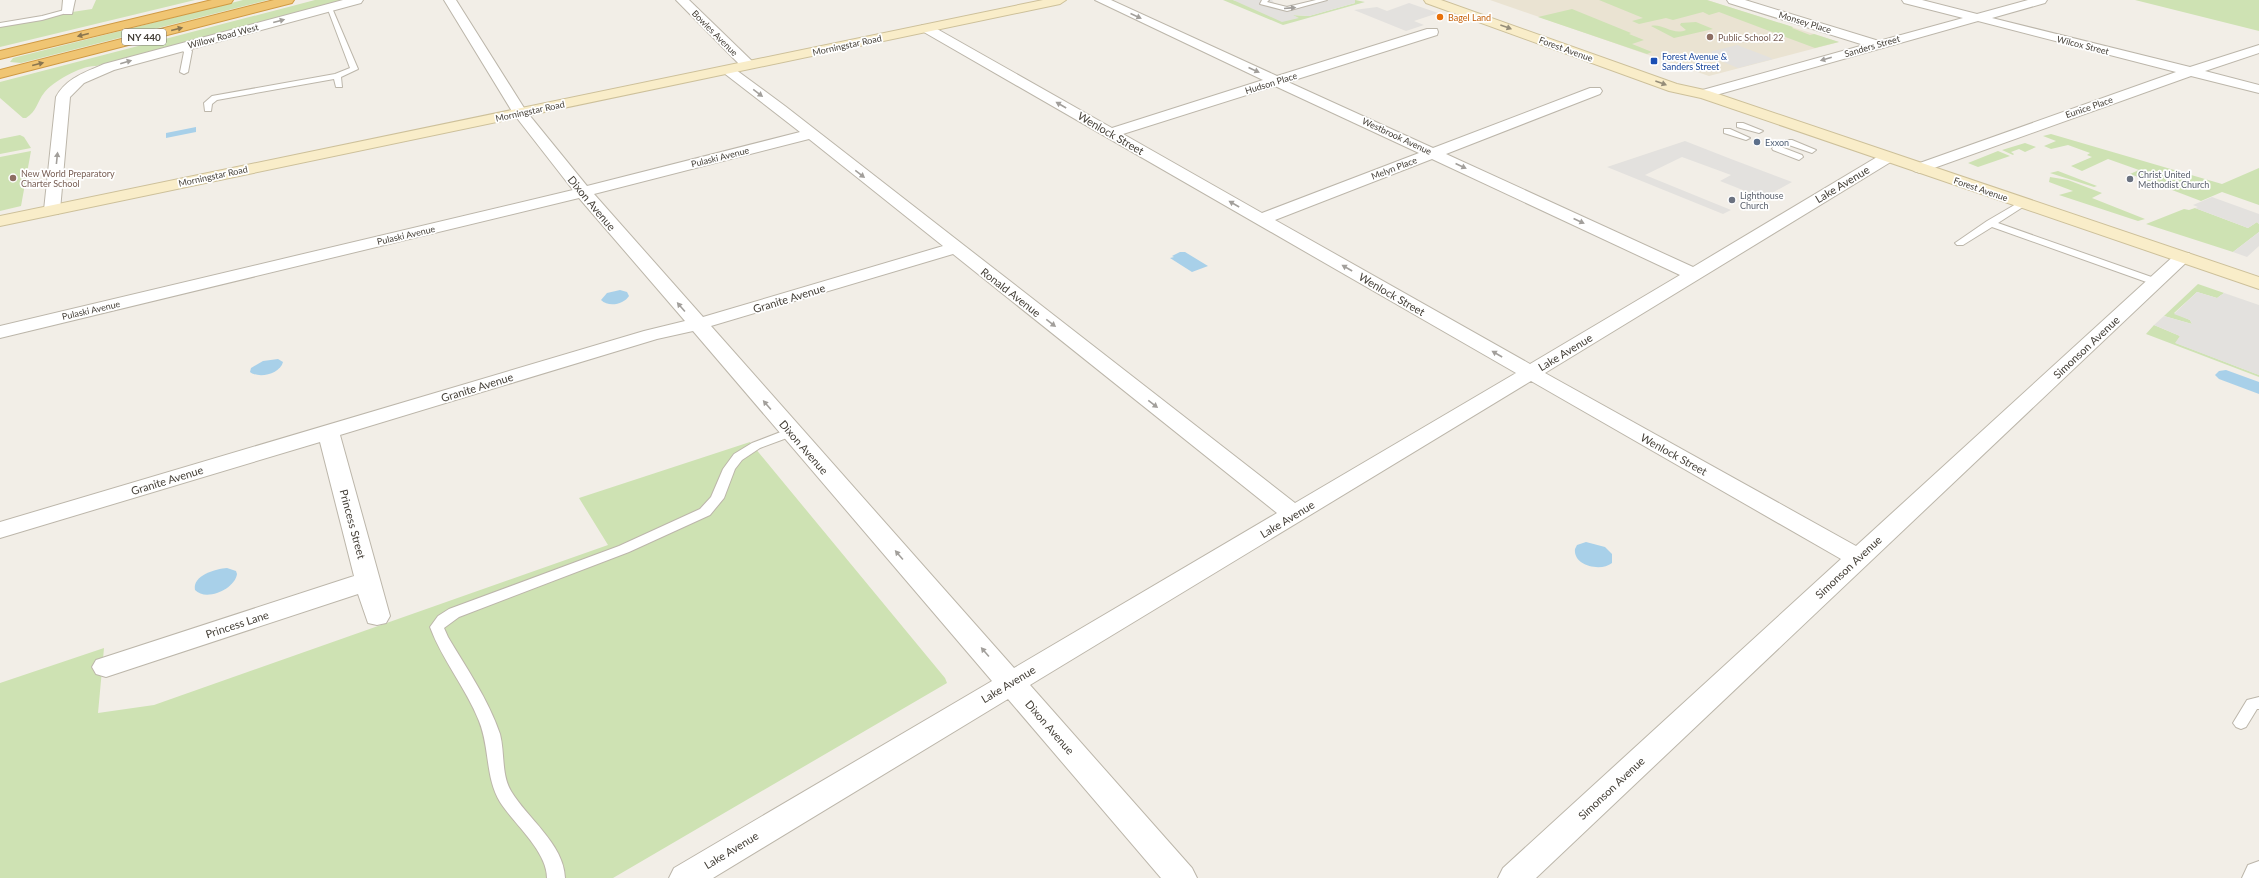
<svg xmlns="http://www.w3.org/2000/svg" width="2259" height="878" font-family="Lato,sans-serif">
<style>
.education{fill:#eae3d2}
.green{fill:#cee2b3}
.parking{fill:#e3e1de}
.water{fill:#a8d0e9}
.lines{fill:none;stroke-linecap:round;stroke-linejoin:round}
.service-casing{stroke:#bcb6aa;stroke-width:2}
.minor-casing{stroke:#bcb6aa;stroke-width:2}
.secondary-casing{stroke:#cdc09a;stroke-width:2}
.motorway-casing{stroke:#cf9a44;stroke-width:2}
.service{fill:#fff;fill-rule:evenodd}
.minor{fill:#fff;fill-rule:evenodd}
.secondary{fill:#f9edc9;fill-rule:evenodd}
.motorway{fill:#f0c573;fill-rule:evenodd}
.oneway{fill:#a29f9b}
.oneway2{fill:#958d79}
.oneway3{fill:#89754f}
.food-dot{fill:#e8710a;stroke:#fff;stroke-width:1.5}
.education-dot{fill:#8d6e63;stroke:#fff;stroke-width:1.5}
.transit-dot{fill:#1a4fb4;stroke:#fff;stroke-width:1.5}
.service-dot{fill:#5c6f8a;stroke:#fff;stroke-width:1.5}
.worship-dot{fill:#6b7280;stroke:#fff;stroke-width:1.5}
.labels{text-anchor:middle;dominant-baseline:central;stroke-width:3.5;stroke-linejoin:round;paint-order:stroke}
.far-food-label{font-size:9px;fill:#c56008;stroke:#fff;text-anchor:start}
.far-street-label{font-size:9px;fill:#443f37;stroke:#fff}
.far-education-label{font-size:9px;fill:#785e54;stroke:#fff;text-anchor:start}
.far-transit-label{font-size:9px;fill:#164399;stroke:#fff;text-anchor:start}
.far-service-label{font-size:9px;fill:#4e5e75;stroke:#fff;text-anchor:start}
.far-worship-label{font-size:9px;fill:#5b616d;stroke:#fff;text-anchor:start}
.shield{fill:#fff;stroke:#7c7973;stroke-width:1}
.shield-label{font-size:10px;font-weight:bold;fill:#443f37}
.street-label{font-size:11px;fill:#443f37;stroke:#fff}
</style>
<rect width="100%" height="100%" fill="#f2eee7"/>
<path class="education" d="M1490 0H1707L1839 42 1709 76Z"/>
<g class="green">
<path d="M96 0H195L0 47V23L92 9Z"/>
<path d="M243 0H268L21 63 10 62 13 58Z"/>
<path d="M315 0H342L96 66C82 65 52 82 44 93 37 102 37 111 26 118H23L0 98V82Z"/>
<path d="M1223 0H1233L1298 18 1292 15 1309 16 1355 3V0L1365 2 1283 25Z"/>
<path d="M1599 0H1707L1793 27 1792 28 1810 35 1814 34 1839 42 1815 48 1719 12 1709 15 1703 12 1673 20 1666 18 1639 24 1632 21 1643 18Z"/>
<path d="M2135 0H2259V31Z"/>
<path d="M1572 9 1631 33 1629 34 1644 40 1632 44 1652 52 1647 54 1538 17Z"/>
<path d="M1696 22 1713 29 1674 38 1651 26C1663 23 1673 36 1686 30L1680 25 1681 23Z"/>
<path d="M2051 134 2222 184 2259 168V205L2222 192 2201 201 2130 174 2139 170 2108 159 2082 171 2071 166 2092 157 2087 155 2090 153 2068 145 2051 149 2044 146 2056 141 2043 136Z"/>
<path d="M20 135 24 137 31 148 0 154V139Z"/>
<path d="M2025 143 2036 147 2025 152 2019 149 2011 152 2014 154 2013 155 2002 150Z"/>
<path d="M31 151 21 206 0 211V157Z"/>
<path d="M1998 151 2010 156 1978 167 1968 163Z"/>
<path d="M2058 171 2097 186 2094 187 2050 173Z"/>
<path d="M2050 177 2068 180 2102 193 2092 198 2145 219 2138 221 2059 195 2073 191 2049 182Z"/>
<path d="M2195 208 2248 228 2257 222 2259 224V232L2233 252 2146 224 2184 209 2189 210Z"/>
<path d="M2198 284 2259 305 2224 293 2217 298 2197 292 2174 313 2190 320 2192 324 2164 316Z"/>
<path d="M2154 325 2180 336 2176 343 2259 375V377L2146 334Z"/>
<path d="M750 442 945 678 947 683 613 878H0V683L104 648 98 713 154 705 608 545 579 498Z"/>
</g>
<g class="parking">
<path d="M1233 0H1272L1275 4 1285 6 1314 0H1355V3L1309 16 1293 15 1299 18 1282 22Z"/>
<path d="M1409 3 1438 13 1414 21 1424 25 1406 31 1354 10 1377 7 1387 11Z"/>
<path d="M1737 45 1766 56 1773 59 1738 68 1716 59 1723 57 1710 52Z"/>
<path d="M1685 141 1731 159 1792 182 1763 198 1720 181 1731 175 1682 157 1645 175 1731 210 1723 214 1607 167Z"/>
<path d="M2212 197 2259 214V224L2257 222 2248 228 2195 208 2198 207 2193 205Z"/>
<path d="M2259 232V246L2247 257 2233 252Z"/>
<path d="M2197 292 2217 298 2224 293 2259 305V375L2175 343 2180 336 2154 325 2164 316 2192 324 2190 320 2174 314Z"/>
</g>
<g class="water">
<path d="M196 127V132L166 138V133Z"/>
<path d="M1180 252H1185L1208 266 1192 272 1170 258 1174 257 1172 256Z"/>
<path d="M620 290 627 292 629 296C624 304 609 308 601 300L607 293Z"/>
<path d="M278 359 283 362C280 374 259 379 250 372L251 368 263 361Z"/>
<path d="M2226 370 2259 382V394L2219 379 2215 375 2219 371Z"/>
<path d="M1586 542 1605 547 1612 554V563C1601 572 1573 566 1575 549L1577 545Z"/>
<path d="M227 568 236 571 237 574C235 589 206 602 195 590 192 575 216 569 227 568Z"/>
</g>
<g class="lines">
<defs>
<g id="service">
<path d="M1262 0H1269L1267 2 1287 7 1316 0H1327L1287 11 1260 4Z"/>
<path d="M327 7 332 8 358 69 341 77 342 87H336L334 79 217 100 212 104 211 111H205L204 103 212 96 335 74 350 68Z"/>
<path d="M68 9 71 11 70 12 42 20 0 27V23L42 16Z"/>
<path d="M180 45H186L192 51 188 72 184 74 180 72 184 52 179 47Z"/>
<path d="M1737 123H1743L1763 131 1759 133 1737 127Z"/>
<path d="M1724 129H1730L1750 138 1746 140 1724 133Z"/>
<path d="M1786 140H1792L1816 150 1812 153 1786 144Z"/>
<path d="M1776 145 1802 155 1803 157 1799 160 1773 150 1772 148Z"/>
<path d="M2023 200 2026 201V205L1998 223 2160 280 2161 282 2160 284H2152L1992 227 1963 245H1957L1955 243 1987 221Z"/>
<path d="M791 428 797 432 795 435 760 448 742 460 735 469 724 498 710 515 629 552 459 617 444 628 448 637C467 669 488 699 500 734 505 753 501 774 511 791 527 818 564 844 565 878H547C547 851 514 824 500 802 485 777 490 748 479 721 466 688 442 660 430 627L438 616 449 609 619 546 700 509 711 497 723 469 734 454 752 443Z"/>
<path d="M2259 697V709H2257L2246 727 2241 729 2236 727 2233 723 2247 700Z"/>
</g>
<g id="minor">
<path d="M63 0H75L72 14H64L62 11Z"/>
<path d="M343 0H363L361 3 114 70 84 83 70 97 60 210 58 214H46L44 210 56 97C66 78 86 72 104 64Z"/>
<path d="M444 0H456L526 111 587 186 800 132 720 70 722 67H732L785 106 1295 503 1516 373 922 31 920 28 922 25H930L1112 128 1263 80 1095 0H1111L1277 76 1427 29H1437L1438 32 1437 35 1288 82 1433 148 1590 88H1600L1602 91 1600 94 1446 154 1693 267 1882 154H1894L1896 157 1894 160 1545 373 1856 546 2177 253H2189L2192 257 1536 878H1498L1503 868 1841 559 1531 381 1030 685 1192 868 1197 878H1161L1008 699 713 878H669L674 868 992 681 693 331 657 339 340 435 390 616 386 623 377 625 368 623 358 594 106 677 96 674 92 667 96 660 354 576 320 442 0 538V522L644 331 685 321 579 198 0 338V326L573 190 513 113ZM1275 86 1419 153 1262 213 1123 134ZM809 139 943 246 703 317 594 194ZM1432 159 1680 275 1530 364 1275 220ZM953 254 1277 513 1014 668 711 326Z"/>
<path d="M676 0H689L753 62 755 65 753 68H743Z"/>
<path d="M1727 0H1745L1879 41 1963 18 1904 3 1902 0H1922L1977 14 2028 0H2047L2045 3 1992 18 2190 67 2259 45V53L2205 71 2259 85V93L2191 76 1920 173 1914 171 1912 168 1914 165 2176 72 1978 21 1709 97H1699L1697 94 1699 91 1864 45 1729 3Z"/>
<path d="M2259 861V878H2242L2248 865Z"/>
</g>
<g id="secondary">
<path d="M1043 0H1066L1060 4 0 226V216Z"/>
<path d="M1424 0H1441L1677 84 1709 91 2259 277V289L1701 98 1669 91 1426 3Z"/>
</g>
<g id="motorway">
<path d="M212 0H233L231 3 0 59V51Z"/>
<path d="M274 0H294L292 3 0 78V70Z"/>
</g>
</defs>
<use href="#service" class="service-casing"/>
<use href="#minor" class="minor-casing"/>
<use href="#secondary" class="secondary-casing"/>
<use href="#motorway" class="motorway-casing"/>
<use href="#service" class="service"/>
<use href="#minor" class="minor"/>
<use href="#secondary" class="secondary"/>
<use href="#motorway" class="motorway"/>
</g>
<defs><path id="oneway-solid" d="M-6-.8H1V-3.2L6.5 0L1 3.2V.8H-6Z"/></defs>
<g class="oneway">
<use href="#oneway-solid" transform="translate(1290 8) rotate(-5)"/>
<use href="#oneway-solid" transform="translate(1136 16) rotate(24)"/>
<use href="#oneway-solid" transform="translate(279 21) rotate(-15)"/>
<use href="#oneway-solid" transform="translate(1826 59) rotate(164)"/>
<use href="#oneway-solid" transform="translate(126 62) rotate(-16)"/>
<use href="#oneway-solid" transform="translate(1254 70) rotate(24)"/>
<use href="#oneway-solid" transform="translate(758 93) rotate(37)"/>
<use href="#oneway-solid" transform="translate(1061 105) rotate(-150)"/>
<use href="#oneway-solid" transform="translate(57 158) rotate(-84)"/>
<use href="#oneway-solid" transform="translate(1461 166) rotate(25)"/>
<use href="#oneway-solid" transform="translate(860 174) rotate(38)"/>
<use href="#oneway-solid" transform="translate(1234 204) rotate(-150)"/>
<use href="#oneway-solid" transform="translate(1579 221) rotate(25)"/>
<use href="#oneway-solid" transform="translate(1347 268) rotate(-150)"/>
<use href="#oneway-solid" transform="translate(681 307) rotate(-131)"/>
<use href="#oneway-solid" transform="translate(1051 323) rotate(38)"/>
<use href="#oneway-solid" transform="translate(1497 354) rotate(-150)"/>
<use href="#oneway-solid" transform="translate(1153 404) rotate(38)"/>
<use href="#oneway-solid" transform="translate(767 405) rotate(-131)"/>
<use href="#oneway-solid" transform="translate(899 555) rotate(-131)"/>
<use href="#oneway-solid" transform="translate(985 652) rotate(-131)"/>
</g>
<g class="oneway2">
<use href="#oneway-solid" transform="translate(1506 27) rotate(20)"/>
<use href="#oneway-solid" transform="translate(1661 83) rotate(20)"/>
</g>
<g class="oneway3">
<use href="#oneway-solid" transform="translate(177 29) rotate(-14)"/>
<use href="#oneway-solid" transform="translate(83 35) rotate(166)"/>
<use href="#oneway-solid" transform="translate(38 64) rotate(-14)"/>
</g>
<circle class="food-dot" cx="1440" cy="17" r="4"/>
<g class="education-dot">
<circle cx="1710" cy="37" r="4"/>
<circle cx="13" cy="178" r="4"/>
</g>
<rect class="transit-dot" x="1650" y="57" width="8" height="8" rx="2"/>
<circle class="service-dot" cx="1757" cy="142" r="4"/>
<g class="worship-dot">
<circle cx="2130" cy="179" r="4"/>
<circle cx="1732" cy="200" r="4"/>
</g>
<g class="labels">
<g class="far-food-label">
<text x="1448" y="17">Bagel Land</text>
</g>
<g class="far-street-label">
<text transform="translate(1805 22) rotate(17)">Monsey Place</text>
<text transform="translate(715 33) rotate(45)">Bowles Avenue</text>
<text transform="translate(223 36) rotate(-15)">Willow Road West</text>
<text transform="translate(847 45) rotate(-12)">Morningstar Road</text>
<text transform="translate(2083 45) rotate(14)">Wilcox Street</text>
<text transform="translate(1872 46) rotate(-16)">Sanders Street</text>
<text transform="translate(1566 49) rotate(20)">Forest Avenue</text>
<text transform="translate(1271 83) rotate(-17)">Hudson Place</text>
<text transform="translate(2089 107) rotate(-19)">Eunice Place</text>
<text transform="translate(530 111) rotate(-12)">Morningstar Road</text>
<text transform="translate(1397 136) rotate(25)">Westbrook Avenue</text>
<text transform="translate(720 157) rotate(-14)">Pulaski Avenue</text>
<text transform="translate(1394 168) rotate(-21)">Melyn Place</text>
<text transform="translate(213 176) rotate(-12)">Morningstar Road</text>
<text transform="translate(1981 189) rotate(19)">Forest Avenue</text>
<text transform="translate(406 235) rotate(-13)">Pulaski Avenue</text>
<text transform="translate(91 310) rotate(-13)">Pulaski Avenue</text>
</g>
<g class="far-education-label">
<text x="1718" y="37">Public School 22</text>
<text x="21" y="173">New World Preparatory<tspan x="21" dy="10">Charter School</tspan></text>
</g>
<g class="far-transit-label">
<text x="1662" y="56">Forest Avenue &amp;<tspan x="1662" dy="10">Sanders Street</tspan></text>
</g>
<g class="far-service-label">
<text x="1765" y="142">Exxon</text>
</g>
<g class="far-worship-label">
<text x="2138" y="174">Christ United<tspan x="2138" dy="10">Methodist Church</tspan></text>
<text x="1740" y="195">Lighthouse<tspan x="1740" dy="10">Church</tspan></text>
</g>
<rect class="shield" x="122" y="29" width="44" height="16" rx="3"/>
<g class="shield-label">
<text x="144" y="37">NY 440</text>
</g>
<g class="street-label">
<text transform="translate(1111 133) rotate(30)">Wenlock Street</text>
<text transform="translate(1842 184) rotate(-31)">Lake Avenue</text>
<text transform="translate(592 203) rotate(50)">Dixon Avenue</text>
<text transform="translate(1011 292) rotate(38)">Ronald Avenue</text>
<text transform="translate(1392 294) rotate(30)">Wenlock Street</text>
<text transform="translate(789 298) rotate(-17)">Granite Avenue</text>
<text transform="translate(2086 347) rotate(-43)">Simonson Avenue</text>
<text transform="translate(1565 352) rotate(-31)">Lake Avenue</text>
<text transform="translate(477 387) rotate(-17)">Granite Avenue</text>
<text transform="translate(804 447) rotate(49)">Dixon Avenue</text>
<text transform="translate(1674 454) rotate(29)">Wenlock Street</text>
<text transform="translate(167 480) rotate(-17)">Granite Avenue</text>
<text transform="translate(1287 519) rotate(-31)">Lake Avenue</text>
<text transform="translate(353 524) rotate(75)">Princess Street</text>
<text transform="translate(1848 567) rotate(-43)">Simonson Avenue</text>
<text transform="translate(237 624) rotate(-18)">Princess Lane</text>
<text transform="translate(1008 684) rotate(-31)">Lake Avenue</text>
<text transform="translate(1050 727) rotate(49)">Dixon Avenue</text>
<text transform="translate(1611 788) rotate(-43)">Simonson Avenue</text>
<text transform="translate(731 850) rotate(-31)">Lake Avenue</text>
</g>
</g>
</svg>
